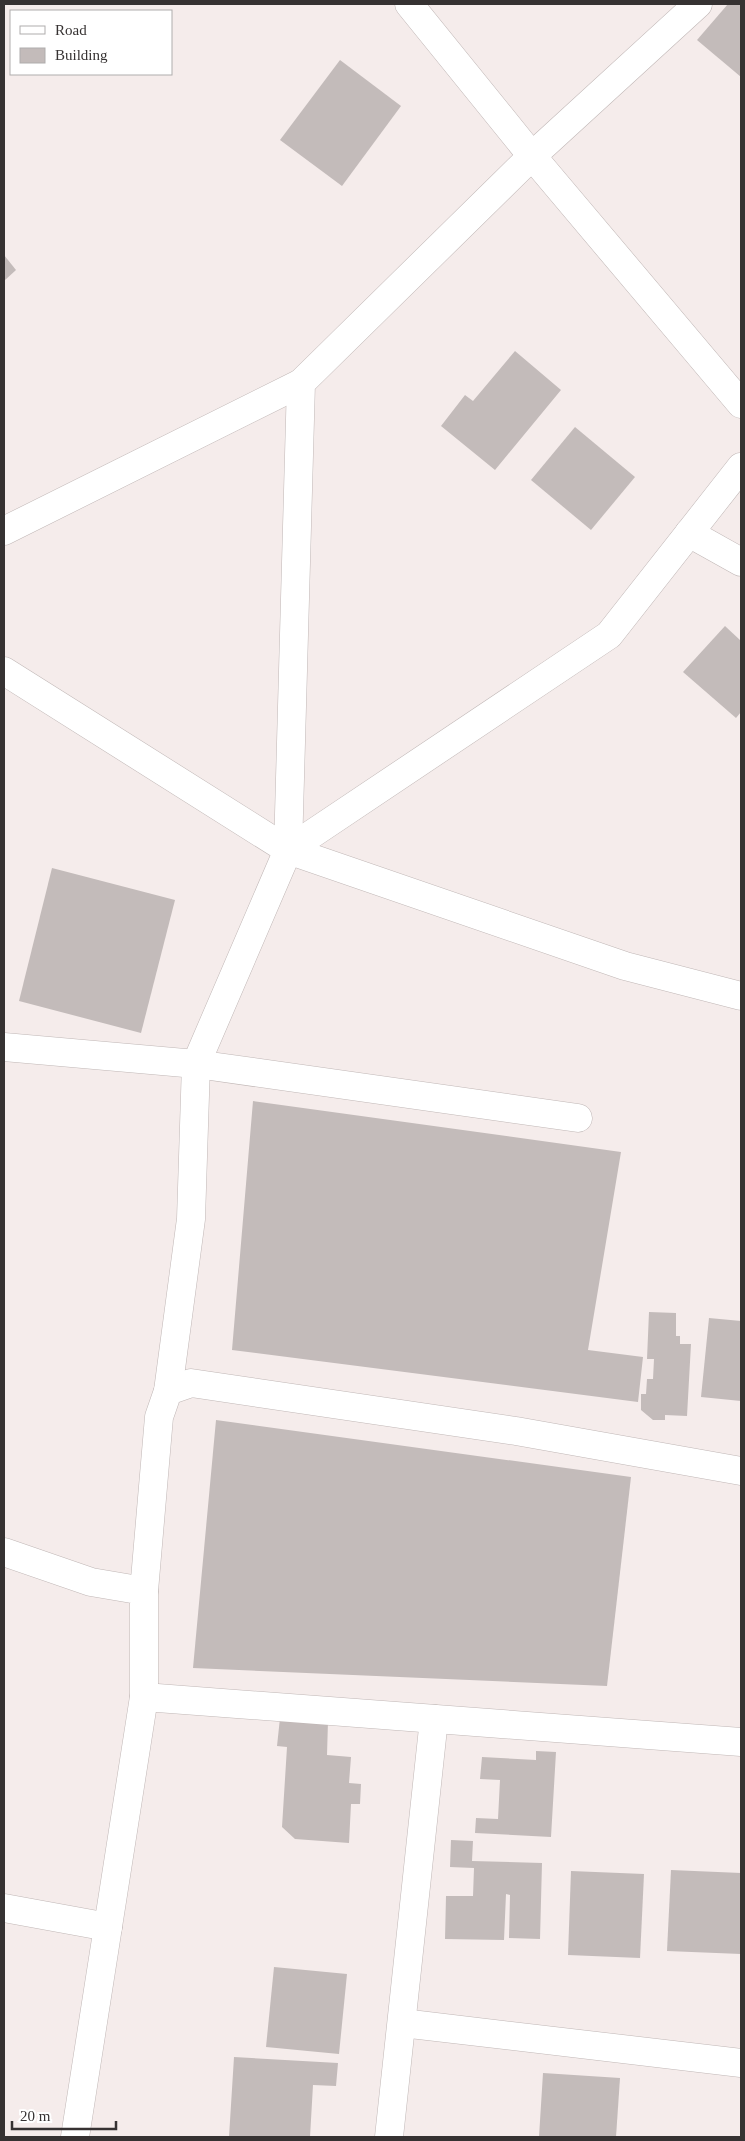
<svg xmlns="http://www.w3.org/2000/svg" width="745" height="2141" font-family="Georgia,serif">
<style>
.building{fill:#c3bbba}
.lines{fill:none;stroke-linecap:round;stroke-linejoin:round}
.minor-casing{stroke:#c0b7b6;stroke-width:29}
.minor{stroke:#fff;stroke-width:28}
</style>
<rect width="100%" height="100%" fill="#f5eceb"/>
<g class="building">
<path d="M728 4H741V77L697 40Z"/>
<path d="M340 60 401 106 342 186 280 140Z"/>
<path d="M4 255 16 270 4 281Z"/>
<path d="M515 351 561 390 495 470 441 426 465 395 473 401Z"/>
<path d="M575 427 635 477 591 530 531 480Z"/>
<path d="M725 626 741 641V712L736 718 683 672Z"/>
<path d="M52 868 175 900 141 1033 19 1001Z"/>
<path d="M253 1101 621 1152 588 1350 643 1357 638 1402 232 1350Z"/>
<path d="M649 1312 676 1313V1336H680V1344H691L687 1416 665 1415V1420H653L641 1410V1394H646L647 1379H653L654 1359H647Z"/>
<path d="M709 1318 741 1321V1401L701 1397Z"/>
<path d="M216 1420 631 1477 607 1686 193 1668Z"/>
<path d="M280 1718 328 1721 327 1755 351 1757 349 1783 361 1784 360 1804H351L349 1843 295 1839 282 1827 287 1747 277 1746Z"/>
<path d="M536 1751 556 1752 551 1837 475 1833 476 1818 498 1819 500 1780 480 1779 482 1757 536 1760Z"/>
<path d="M451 1840 473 1841 472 1861 542 1863 540 1939 509 1938 510 1895 506 1894 504 1940 445 1939 446 1896H473L474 1868 450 1867Z"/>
<path d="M671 1870 741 1873V1954L667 1951Z"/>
<path d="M571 1871 644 1874 640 1958 568 1955Z"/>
<path d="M274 1967 347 1974 339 2054 266 2047Z"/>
<path d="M234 2057 338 2063 336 2086 313 2085 310 2137H229Z"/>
<path d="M543 2073 620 2078 616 2137H539Z"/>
</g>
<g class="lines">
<defs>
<g id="minor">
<path d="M409 4 532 156 741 404"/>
<path d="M4 531 301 383"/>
<path d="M689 533 741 562"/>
<path d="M4 671 288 850 625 966 741 996"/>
<path d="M288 850 301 383 532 156 698 4"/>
<path d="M4 1047 196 1064 578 1118"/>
<path d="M168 1391 191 1219 196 1064 288 850 609 635 741 467"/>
<path d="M4 1552 91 1582 144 1591V1697L75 2137"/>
<path d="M144 1591 159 1417 168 1391 191 1383 516 1431 741 1471"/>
<path d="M144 1697 741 1742"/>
<path d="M4 1908 108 1927"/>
<path d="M402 2023 741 2063"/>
<path d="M389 2137 434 1719"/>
</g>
</defs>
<use href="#minor" class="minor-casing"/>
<use href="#minor" class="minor"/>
</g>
<rect width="745" height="2141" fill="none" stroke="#363232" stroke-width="10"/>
<rect x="10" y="10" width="162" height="65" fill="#ffffff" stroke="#afadad"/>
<rect x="20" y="26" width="25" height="8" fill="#ffffff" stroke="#afadad"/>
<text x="55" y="35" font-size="15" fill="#363232">Road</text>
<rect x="20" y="48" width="25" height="15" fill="#c3bbba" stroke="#afadad"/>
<text x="55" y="60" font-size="15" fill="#363232">Building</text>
<path d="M12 2121v8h104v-8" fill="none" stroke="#363232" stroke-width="2.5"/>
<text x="20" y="2121" font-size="15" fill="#363232" stroke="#ffffff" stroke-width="4" paint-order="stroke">20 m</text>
</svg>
